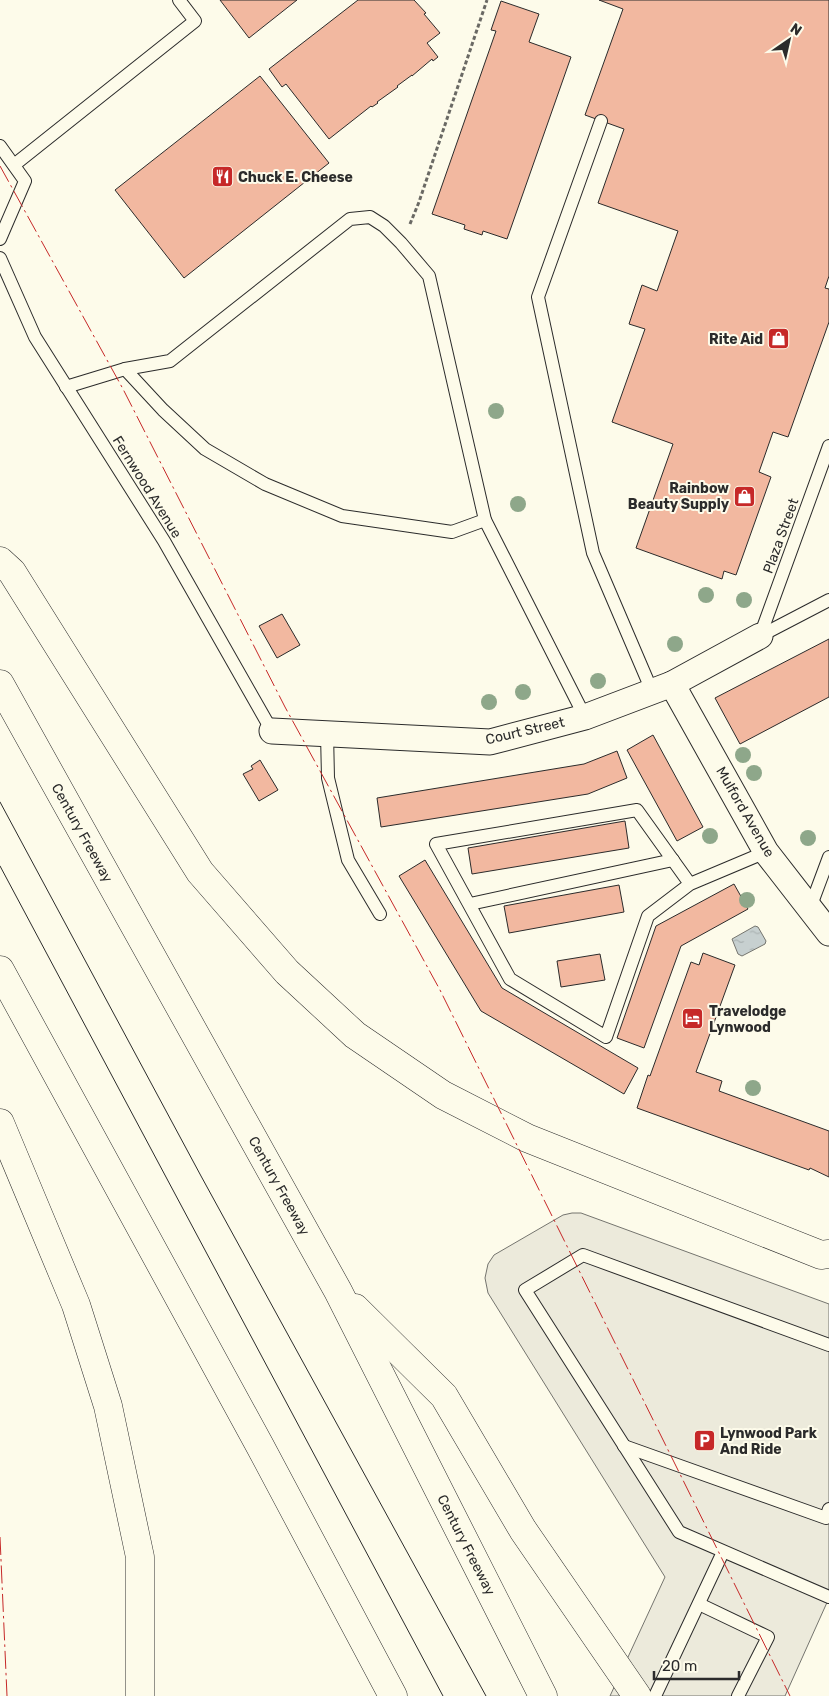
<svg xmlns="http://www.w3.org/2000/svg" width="829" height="1696" font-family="Rubik,sans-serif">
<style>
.parking{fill:#eceadb;stroke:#74746e}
.water{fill:url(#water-ripples);stroke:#74746e}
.building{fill:#f2b8a0;stroke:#2b2b2b}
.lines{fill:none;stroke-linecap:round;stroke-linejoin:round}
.lane-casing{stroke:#2b2b2b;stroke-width:14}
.street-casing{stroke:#2b2b2b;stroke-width:27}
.highway-casing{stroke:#2b2b2b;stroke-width:29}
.path{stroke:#6a6964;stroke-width:3;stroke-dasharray:4 2.5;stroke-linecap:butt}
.lane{stroke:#fdfbea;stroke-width:12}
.street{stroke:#fdfbea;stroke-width:25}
.highway{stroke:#fdfbea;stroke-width:28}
.tram{stroke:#2b2b2b;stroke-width:1}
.power{stroke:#c62828;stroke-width:1;stroke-dasharray:18 4 2.5 4;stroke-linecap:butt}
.tree{fill:#8ea78a}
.labels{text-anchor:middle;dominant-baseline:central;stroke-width:4;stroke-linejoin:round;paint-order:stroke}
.poi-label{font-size:14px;font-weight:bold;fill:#2b2b2b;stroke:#fdfbea;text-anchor:start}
.street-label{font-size:14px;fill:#2b2b2b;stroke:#fdfbea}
</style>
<defs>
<pattern id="water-ripples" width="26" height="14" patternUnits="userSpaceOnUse" patternTransform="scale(1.25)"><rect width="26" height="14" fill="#c7d0d0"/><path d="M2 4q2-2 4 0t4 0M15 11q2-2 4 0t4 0" fill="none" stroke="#abb3b3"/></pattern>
</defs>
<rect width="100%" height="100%" fill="#fdfbea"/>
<path class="parking" d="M572 1213H581L829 1304V1598L785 1696H610L665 1577 488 1293 485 1278 488 1264 494 1255 563 1215Z"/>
<path class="water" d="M755 926 758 927 766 941 765 944 742 956 738 954 732 939Z"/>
<g class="building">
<path d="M220 0H297L249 38Z"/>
<path d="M358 0H414L426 13 424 14 440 33 427 43 438 57 433 61 432 59 412 76V75L397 86 398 87 377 102 378 103 372 107 371 106 329 139 286 84 282 87 269 69Z"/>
<path d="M599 0H829V276L825 288 829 289V322L788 437 773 432 759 472 771 477 736 575 724 571 722 579 636 548 673 444 612 422 645 329 629 324 642 285 657 291 678 231 598 203 624 129 585 115 623 9Z"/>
<path d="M501 1 539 14 529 42 571 57 507 239 483 231 482 235 464 229 465 225 432 214 496 31 491 30Z"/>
<path d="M260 76 329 163 184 278 115 190Z"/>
<path d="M282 614 300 645 277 658 259 626Z"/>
<path d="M829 639V697L740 744 715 698Z"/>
<path d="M653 735 703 827 677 841 627 750Z"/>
<path d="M617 751 627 778 588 794 381 827 377 798 584 764Z"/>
<path d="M260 760 278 790 259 801 243 774 253 769 251 766Z"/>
<path d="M625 821 629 848 472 874 468 848Z"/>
<path d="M425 860 502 988 638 1068 624 1094 481 1011 399 876Z"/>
<path d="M734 884 748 909 681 946 644 1048 617 1038 656 926Z"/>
<path d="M619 885 624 912 509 933 504 906Z"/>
<path d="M703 953 735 965 696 1072 722 1081 719 1091 829 1131V1177L810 1168 809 1170 637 1108 648 1075 650 1076 691 962 699 965Z"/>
<path d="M600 954 605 980 561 987 557 961Z"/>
</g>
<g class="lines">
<defs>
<g id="lane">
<path d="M601 121 538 297 593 553 652 691"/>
<path d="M0 146 25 181 0 239"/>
<path d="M14 165 195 21 179 0"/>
<path d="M0 258 35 337 164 541 272 731"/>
<path d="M125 369 163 410 205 449 265 484 342 516 452 532 485 520"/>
<path d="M66 387 125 369 170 361 350 219 370 217 384 226 401 243 429 276 485 520 585 717"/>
<path d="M760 636 829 446"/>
<path d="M760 636 829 600"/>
<path d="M327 733 328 778 348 860 380 914"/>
<path d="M690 884 637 810 436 844 510 979 606 1037 648 916 690 884 766 852"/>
<path d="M470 904 673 860"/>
<path d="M810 908 829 857"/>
<path d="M829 1345 583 1255 525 1290 679 1532 829 1597"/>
<path d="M624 1446 826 1518 829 1509"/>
<path d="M699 1604 768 1637 738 1696"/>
<path d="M655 1696 723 1552"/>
</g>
<g id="street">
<path d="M672 684 766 852 829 933"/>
<path d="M272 731 490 742 585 717 672 684 760 636"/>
</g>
<g id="highway">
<path d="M0 561 12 572 200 872 287 972 355 1035 443 1095 527 1138 821 1255 829 1254"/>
<path d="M0 684 338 1291 543 1696"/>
<path d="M0 970 260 1446 393 1696"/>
<path d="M0 1123 76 1305 108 1406 140 1557V1696"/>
<path d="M355 1308 444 1396 523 1530 637 1696"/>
</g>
</defs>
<use href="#lane" class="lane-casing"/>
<use href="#street" class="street-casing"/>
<use href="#highway" class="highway-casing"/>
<path class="path" d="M410 224 419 202 487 0"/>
<use href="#lane" class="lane"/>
<use href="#street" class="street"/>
<use href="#highway" class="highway"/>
<g class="tram">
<path d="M0 802 201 1176 486 1696"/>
<path d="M0 866 443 1696"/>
</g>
<g class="power">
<path d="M0 166 123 389 285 707 440 990 790 1696"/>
<path d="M0 1537 7 1696"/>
</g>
</g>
<g class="tree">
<circle cx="496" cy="411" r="8"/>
<circle cx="518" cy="504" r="8"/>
<circle cx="706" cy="595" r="8"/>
<circle cx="744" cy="600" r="8"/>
<circle cx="675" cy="644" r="8"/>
<circle cx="598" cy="681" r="8"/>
<circle cx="523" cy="692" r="8"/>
<circle cx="489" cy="702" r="8"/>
<circle cx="743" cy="755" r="8"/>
<circle cx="754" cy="773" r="8"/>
<circle cx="710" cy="836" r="8"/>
<circle cx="808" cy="838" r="8"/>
<circle cx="747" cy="900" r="8"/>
<circle cx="753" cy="1088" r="8"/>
</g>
<defs>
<symbol id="restaurant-square" viewBox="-11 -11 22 22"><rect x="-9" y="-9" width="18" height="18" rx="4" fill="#c62828" stroke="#fdfbea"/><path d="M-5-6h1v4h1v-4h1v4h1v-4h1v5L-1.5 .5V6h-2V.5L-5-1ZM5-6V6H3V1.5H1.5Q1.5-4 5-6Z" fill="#fff"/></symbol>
<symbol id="shop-square" viewBox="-11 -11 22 22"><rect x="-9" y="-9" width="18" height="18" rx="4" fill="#c62828" stroke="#fdfbea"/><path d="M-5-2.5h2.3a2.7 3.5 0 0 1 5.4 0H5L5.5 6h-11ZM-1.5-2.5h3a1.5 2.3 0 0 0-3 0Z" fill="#fff"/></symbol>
<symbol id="hotel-square" viewBox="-11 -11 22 22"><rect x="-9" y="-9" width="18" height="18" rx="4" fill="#c62828" stroke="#fdfbea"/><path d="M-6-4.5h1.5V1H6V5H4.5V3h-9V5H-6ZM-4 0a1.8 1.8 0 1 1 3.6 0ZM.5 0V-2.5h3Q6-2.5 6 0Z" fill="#fff"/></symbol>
<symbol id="parking-square" viewBox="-11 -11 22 22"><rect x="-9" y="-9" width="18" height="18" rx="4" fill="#c62828" stroke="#fdfbea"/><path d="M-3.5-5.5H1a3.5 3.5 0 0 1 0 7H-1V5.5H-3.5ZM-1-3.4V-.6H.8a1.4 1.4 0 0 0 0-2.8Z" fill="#fff"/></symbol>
</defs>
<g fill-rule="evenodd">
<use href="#restaurant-square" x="210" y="164" width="25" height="25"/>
<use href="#shop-square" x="766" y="326" width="25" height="25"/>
<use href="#shop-square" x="732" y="484" width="25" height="25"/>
<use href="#hotel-square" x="680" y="1006" width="25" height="25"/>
<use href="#parking-square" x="692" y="1428" width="25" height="25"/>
</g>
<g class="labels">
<g class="poi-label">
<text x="238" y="177">Chuck E. Cheese</text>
<text x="763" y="339" text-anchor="end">Rite Aid</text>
<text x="729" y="488" text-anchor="end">Rainbow<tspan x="729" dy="16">Beauty Supply</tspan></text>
<text x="709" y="1011">Travelodge<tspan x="709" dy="16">Lynwood</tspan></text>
<text x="720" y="1433">Lynwood Park<tspan x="720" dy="16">And Ride</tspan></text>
</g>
<g class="street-label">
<text transform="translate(147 487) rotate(58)">Fernwood Avenue</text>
<text transform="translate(781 536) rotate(-70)">Plaza Street</text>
<text transform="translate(525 731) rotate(-13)">Court Street</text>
<text transform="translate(745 812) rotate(60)">Mulford Avenue</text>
<text transform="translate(82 833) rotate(61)">Century Freeway</text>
<text transform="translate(279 1186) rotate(61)">Century Freeway</text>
<text transform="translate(466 1545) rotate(63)">Century Freeway</text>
</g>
</g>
<g transform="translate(789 40) rotate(34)" stroke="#fdfbea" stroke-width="4" paint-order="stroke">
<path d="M0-4L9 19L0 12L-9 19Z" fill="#2b2b2b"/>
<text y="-8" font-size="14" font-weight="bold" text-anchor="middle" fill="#2b2b2b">N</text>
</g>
<path d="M654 1671v8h85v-8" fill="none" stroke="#2b2b2b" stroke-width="2.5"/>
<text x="662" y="1671" font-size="15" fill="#2b2b2b" stroke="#fdfbea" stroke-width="4" paint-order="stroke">20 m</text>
</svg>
